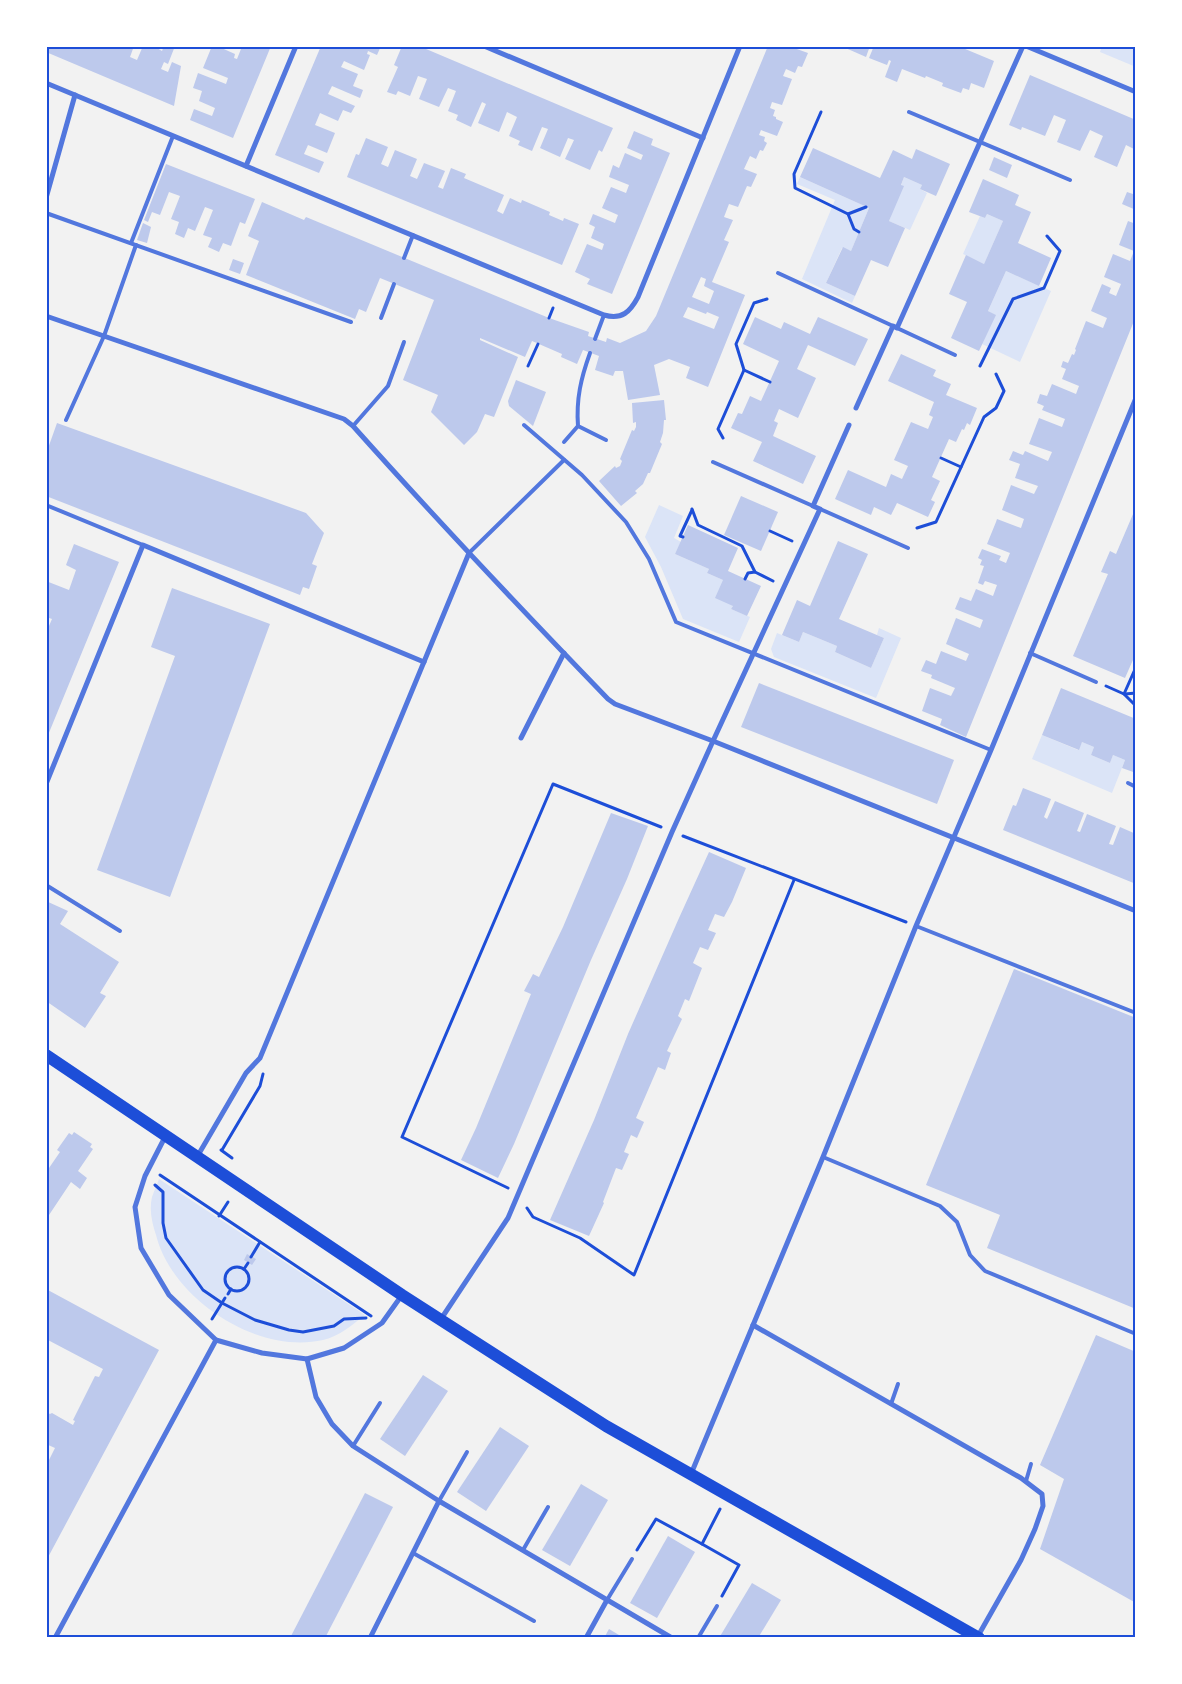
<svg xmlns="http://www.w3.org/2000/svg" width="1182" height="1684" font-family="'Fira Sans',sans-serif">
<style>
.green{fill:#dbe4f7}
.building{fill:#bdc9ec;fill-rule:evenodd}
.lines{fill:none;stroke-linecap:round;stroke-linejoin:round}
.path{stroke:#1d4ed8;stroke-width:3}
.service{stroke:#5277de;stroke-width:4}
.minor{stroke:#5277de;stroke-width:5}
.primary{stroke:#1d4ed8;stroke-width:12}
.neatline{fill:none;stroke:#1d4ed8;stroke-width:2}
</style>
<rect width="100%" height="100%" fill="#f2f2f2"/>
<g class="green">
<path d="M1102 46H1136V67L1100 52Z"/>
<path d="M800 177 869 208 851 251 842 248 826 283 855 296 852 303 802 279 835 200 797 184Z"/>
<path d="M904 177 922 185 920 189 927 193 910 230 889 221Z"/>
<path d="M987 214 1003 221 984 264 963 254 980 216 985 218Z"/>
<path d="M1006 271 1051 291 1020 362 982 344 995 315 988 311Z"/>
<path d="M659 505 683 516 674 538 681 542 675 554 709 569 707 573 723 580 733 606 731 609 750 617 739 642 683 619 661 567 645 537Z"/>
<path d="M879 628 901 638 876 698 774 657 771 649 777 633 799 642 803 632 837 646 835 652 871 668 884 638 877 635Z"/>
<path d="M1042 735 1078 750 1082 742 1094 747 1091 755 1110 763 1113 755 1125 760 1112 793 1032 759Z"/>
<path d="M159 1179 365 1315C352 1325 340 1336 323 1340 257 1355 172 1299 156 1235 152 1223 149 1210 152 1197 154 1191 157 1185 159 1179Z"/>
</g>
<g class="building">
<path d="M46 46H134L130 57 137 60 143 46H157V48L162 51 164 46H175L168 64 164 62 161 69 168 72 172 62 181 66 174 106 46 52Z"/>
<path d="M212 46H217L235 54 234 58 237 59 241 49 233 46H271L233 138 190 120 194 109 212 116 215 108 199 101 202 91 193 88 198 73 226 84 228 78 203 68Z"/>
<path d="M321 46H381L377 55 368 51 367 54 370 55 364 70 344 61 341 67 358 74 353 86 363 90 360 98 332 86 328 94 355 106 351 113 343 110 338 121 320 113 315 125 335 133 327 153 308 145 304 154 324 162 319 173 275 155Z"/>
<path d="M402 46H419L613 128 602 152 599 150 590 170 565 159 574 140 568 138 560 157 540 148 548 129 542 127 532 151 518 145 520 141 509 136 517 117 507 112 499 132 478 123 486 104 482 102 471 127 456 120 458 115 448 111 456 91 448 88 439 107 419 99 427 79 418 76 410 96 398 91 396 95 387 92 398 67 394 65Z"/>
<path d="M768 46H795L794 48 808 53 802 67 798 66 795 73 786 69 783 76 792 79 782 105 772 102 770 108 775 110 773 116 776 117V119L783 122 777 136 761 130 759 135 765 137 764 141 767 143 763 151 760 150 756 159 750 156 744 169 757 174 751 187 747 186 738 207 729 204 724 217 733 220 724 240 729 242 712 282 745 295 708 387 686 378 690 367 669 359 654 365 660 395 628 400 623 371H615L613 376 595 370 599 356 583 350 577 364 561 357 562 354 532 341 525 357 480 338V340L518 357 494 417 485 414 477 432 464 445 431 412 438 395 403 380 434 300 380 278 366 312 359 309 355 319 246 275 259 241 248 236 262 202 304 220 306 217 549 318 589 332 588 336 606 342 607 338 620 343 646 331 656 316ZM701 277 706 279 704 286 714 291 709 304 692 297ZM688 307 706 314 707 312 719 317 714 329 683 317Z"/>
<path d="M841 46H870L866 57Z"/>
<path d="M874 46H958L994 61 984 88 971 83 969 90 963 88 961 93 942 86 943 83 926 76 925 78 902 69 897 82 885 77 891 61 889 60 887 65 869 58Z"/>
<path d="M1030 75 1136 120V150L1126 145 1117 167 1094 157 1103 136 1090 130 1080 151 1057 142 1066 120 1054 115 1045 136 1022 127 1021 130 1009 125Z"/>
<path d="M634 131 653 139 651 145 670 153 612 294 587 284 590 279 575 272 587 244 602 250 604 244 591 238 595 227 589 224 593 214 615 223 618 215 602 208 611 187 626 193 629 185 609 177 613 165 619 168 625 153 641 160 643 155 627 148Z"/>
<path d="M366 138 388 147 381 164 388 167 395 150 417 159 410 176 417 179 424 163 445 171 438 187 443 189 451 168 466 174 464 178 504 195 497 211 503 214 510 198 521 203 522 200 550 212 549 215 563 221 564 218 579 224 562 265 347 177 356 154 359 155Z"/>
<path d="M813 148 880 178 893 150 912 159 916 149 950 164 936 196 920 189 922 185 904 177 901 185 904 186 889 221 905 228 888 267 871 260 855 296 826 283 843 247 851 251 869 208 800 177Z"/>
<path d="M994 157 1012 165 1007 178 989 170Z"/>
<path d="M166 164 255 199 245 224 240 222 231 246 223 243 219 252 208 247 212 238 203 235 213 210 205 207 195 231 188 228 184 238 175 234 179 222 171 219 180 196 169 192 160 215 152 212 148 222 144 220Z"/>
<path d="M983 179 1019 195 1015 205 1031 212 1018 243 1051 258 1039 286 1006 271 988 311 996 315 979 351 951 338 967 302 949 294 966 255 984 264 1003 221 987 214 985 218 969 212Z"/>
<path d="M1127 192 1136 195V210L1122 204Z"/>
<path d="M1128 221 1136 224V316L966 737 940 725 942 719 922 711 930 688 951 696 955 688 931 678 932 675 921 671 926 660 936 664 941 651 966 661 969 654 946 644 956 618 980 628 983 620 955 609 960 597 971 601 976 589 993 596 997 585 985 581 983 585 978 583 984 566 980 565 982 560 978 558 982 549 1001 556 999 560 1006 563 1010 553 987 544 996 522 997 519 1021 528 1024 519 1002 510 1010 488 1011 485 1034 494 1038 486 1015 478 1020 464 1009 460 1013 451 1023 455 1025 451 1048 461 1052 452 1029 444 1039 418 1062 427 1065 419 1042 410 1044 406 1037 403 1040 394 1047 396 1052 384 1076 394 1079 386 1062 379 1066 369 1061 367 1063 361 1068 363 1072 354 1074 355 1076 350 1075 349 1086 321 1103 328 1107 318 1091 311 1102 284 1111 288 1109 293 1116 296 1121 284 1104 277 1113 254 1130 261 1134 251 1119 245Z"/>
<path d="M143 223 151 227 147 243 137 240Z"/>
<path d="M233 259 244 263 240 274 229 270Z"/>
<path d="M755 317 781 329 784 322 810 334 818 317 868 339 855 366 808 345 797 369 816 378 798 418 779 409 774 421 778 423 773 436 816 456 803 484 753 461 762 442 731 428 738 413 742 414 750 396 761 401 779 361 743 344Z"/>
<path d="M901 354 936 370 933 376 951 384 946 395 977 408 970 425 967 423 964 430 962 429 956 442 949 439 932 477 940 481 931 500 935 502 928 517 897 503 891 515 874 507 871 515 835 499 848 470 886 487 891 474 902 479 908 466 894 460 911 422 928 429 933 417 929 415 934 402 888 381Z"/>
<path d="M516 380 546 392 533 426 509 406 508 401Z"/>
<path d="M664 400 666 420H664L663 433 660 442 662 444 650 473H648L643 484 635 491 637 493 621 506 599 481 615 466 616 468 620 466 622 461 620 459 632 430 634 431 636 427V422L633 423 632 403Z"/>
<path d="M57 423 306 513 324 533 312 564 317 566 309 589 303 587 300 595 46 496V454Z"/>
<path d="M741 496 778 512 761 551 724 535Z"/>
<path d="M1136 507V653L1125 678 1073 656 1108 574 1101 572 1110 551 1116 554Z"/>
<path d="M688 525 738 548 728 571 761 586 747 616 731 609 733 606 715 598 723 580 707 573 709 569 675 554Z"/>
<path d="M838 541 868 554 839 619 884 638 871 668 835 652 837 646 803 632 799 642 782 635 797 600 810 606Z"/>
<path d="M74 544 119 562 46 740V633L52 619 46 617V581L69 590 76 570 66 565Z"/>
<path d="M172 588 270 624 170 897 97 870 175 656 151 647Z"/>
<path d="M759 683 954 760 937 804 741 727Z"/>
<path d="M1061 688 1136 719V773L1122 768 1125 760 1113 755 1110 763 1091 755 1094 747 1082 742 1079 750 1042 735Z"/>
<path d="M1023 788 1051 799 1044 817 1047 819 1055 801 1084 813 1077 831 1080 832 1087 814 1116 826 1109 844 1113 845 1120 827 1136 834V884L1003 830 1013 805 1016 806Z"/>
<path d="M611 813 648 826 627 879 591 960 514 1144 498 1178 461 1160 476 1128 531 994 524 991 533 974 539 977 563 927Z"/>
<path d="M709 852 746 868 732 902 724 917 715 914 708 930 716 933 708 950 700 947 693 963 702 968 689 1001 685 999 678 1016 682 1019 667 1051 671 1053 665 1070 658 1067 636 1118 644 1122 637 1138 631 1135 624 1152 629 1154 622 1170 616 1168 603 1202 604 1203 589 1236 550 1220 594 1120 628 1034 679 918Z"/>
<path d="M46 901 68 911 60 924 119 962 100 993 106 996 85 1028 46 1001Z"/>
<path d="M1014 969 1136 1018V1309L987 1248 1000 1215 926 1185Z"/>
<path d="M74 1132 92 1144 90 1147 93 1149 78 1171 87 1178 80 1189 71 1182 49 1215 46 1213V1166L49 1168 60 1152 57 1150 69 1133 72 1135Z"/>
<path d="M247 1254 256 1259 252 1265 244 1260Z"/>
<path d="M46 1289 159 1350 46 1561V1466L55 1448 46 1444V1412L50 1414 52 1413 73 1425 75 1421 73 1420 95 1376 99 1377 103 1369 46 1339Z"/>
<path d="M1096 1335 1136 1352V1603L1040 1549 1064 1479 1040 1465Z"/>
<path d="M423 1375 448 1391 405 1456 380 1439Z"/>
<path d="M500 1427 529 1446 486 1511 457 1492Z"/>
<path d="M581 1484 608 1500 570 1566 542 1550Z"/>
<path d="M365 1493 393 1507 325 1638H290Z"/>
<path d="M668 1536 695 1552 657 1618 630 1603Z"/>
<path d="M752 1583 781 1600 758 1638H719Z"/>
<path d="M609 1629 624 1638H604Z"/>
</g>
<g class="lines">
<g class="path">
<path d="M821 112 794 174 795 188 848 214 854 229 859 232"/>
<path d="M848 214 866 207"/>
<path d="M549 318 553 308"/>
<path d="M528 366 538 344"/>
<path d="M980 366 1013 299 1044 288 1060 251 1047 236"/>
<path d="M744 370 770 382"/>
<path d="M723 438 718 429 744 370 736 344 754 303 767 299"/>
<path d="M941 458 961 467"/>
<path d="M692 509 698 525 742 546 755 572 773 581"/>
<path d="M917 528 936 522 984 417 996 408 1004 391 996 374"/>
<path d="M770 531 792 541"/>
<path d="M683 537 680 536 692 510"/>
<path d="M745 579 748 573 755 572"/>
<path d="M1106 686 1124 694 1136 706"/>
<path d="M1124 694 1136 667"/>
<path d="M1125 694 1136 693"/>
<path d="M683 836 906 922"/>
<path d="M221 1150 232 1158"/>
<path d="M222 1150 260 1086 263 1074"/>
<path d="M160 1175 371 1316"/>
<path d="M155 1185 163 1192V1223L166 1238 203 1290 222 1303 255 1320 289 1330 303 1332 334 1326 344 1319 366 1318"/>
<path d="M508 1188 402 1137 553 784 661 827"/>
<path d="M527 1208 533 1217 580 1238 634 1275 794 880"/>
<path d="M219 1216 228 1202"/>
<path d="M251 1257 260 1242"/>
<circle cx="237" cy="1279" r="12"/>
<path d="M244 1269 248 1263"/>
<path d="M228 1294 231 1289"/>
<path d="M212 1319 225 1298"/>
<path d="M720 1509 702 1544 739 1565 722 1596"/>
<path d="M637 1550 656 1519 702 1544"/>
</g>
<g class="service">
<path d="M909 112 1070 180"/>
<path d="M46 213 351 322"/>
<path d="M131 243 173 136"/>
<path d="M404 258 413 235"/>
<path d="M778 273 893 326"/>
<path d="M381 318 394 284"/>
<path d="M897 328 955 355"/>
<path d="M595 339 604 315"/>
<path d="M590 353C581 378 576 399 578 426L606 440"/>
<path d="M66 420 104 336 136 245"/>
<path d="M524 425 582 475 626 522 649 559 676 622 991 750"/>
<path d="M353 426 388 386 404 342"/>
<path d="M564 442 578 426"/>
<path d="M713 462 813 506"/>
<path d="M46 505 143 545"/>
<path d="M820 509 908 548"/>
<path d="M469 553 564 460"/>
<path d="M1030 653 1096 682"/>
<path d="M1128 783 1136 787"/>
<path d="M46 885 120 931"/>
<path d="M916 926 1136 1013"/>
<path d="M823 1157 940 1206 957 1222 970 1255 985 1271 1136 1334"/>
<path d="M891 1404 898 1384"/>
<path d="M353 1446 380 1403"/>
<path d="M1026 1481 1031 1464"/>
<path d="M439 1501 467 1452"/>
<path d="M523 1550 548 1507"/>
<path d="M413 1553 534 1621"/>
<path d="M607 1600 632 1559"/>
<path d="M698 1638 717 1606"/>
</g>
<g class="minor">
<path d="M484 46 703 138"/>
<path d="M1026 46 1136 92"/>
<path d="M46 83 604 315C622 320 630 312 638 297L740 46"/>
<path d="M246 166 296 46"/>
<path d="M46 198 75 95"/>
<path d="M46 316 344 419 353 426C436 519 521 609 608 699L615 704 713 741 1136 911"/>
<path d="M856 408 893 326 897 328 1023 46"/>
<path d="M521 738 564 653"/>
<path d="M46 784 143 545 424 662"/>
<path d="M165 1137 145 1176 135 1207 141 1248 169 1295 216 1340 262 1353 307 1359 344 1348 382 1323 402 1295"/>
<path d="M197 1157 246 1073 260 1058 469 553"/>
<path d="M441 1319 508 1218 672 832 713 741 820 509 813 506 849 425"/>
<path d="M753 1325 1021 1478 1042 1494 1043 1506 1035 1529 1021 1560 978 1636"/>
<path d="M307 1359 316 1397 332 1424 353 1446 439 1501 672 1638"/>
<path d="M691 1474 823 1157 916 926 991 750 1136 398"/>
<path d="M55 1638 216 1340"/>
<path d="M370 1638 439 1501"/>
<path d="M586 1638 607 1600"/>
</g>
<path class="primary" d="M46 1055 402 1295 606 1426 979 1638"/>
</g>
<rect width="1182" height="1684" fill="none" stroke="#ffffff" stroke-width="95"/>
<rect x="48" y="48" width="1086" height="1588" class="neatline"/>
</svg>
